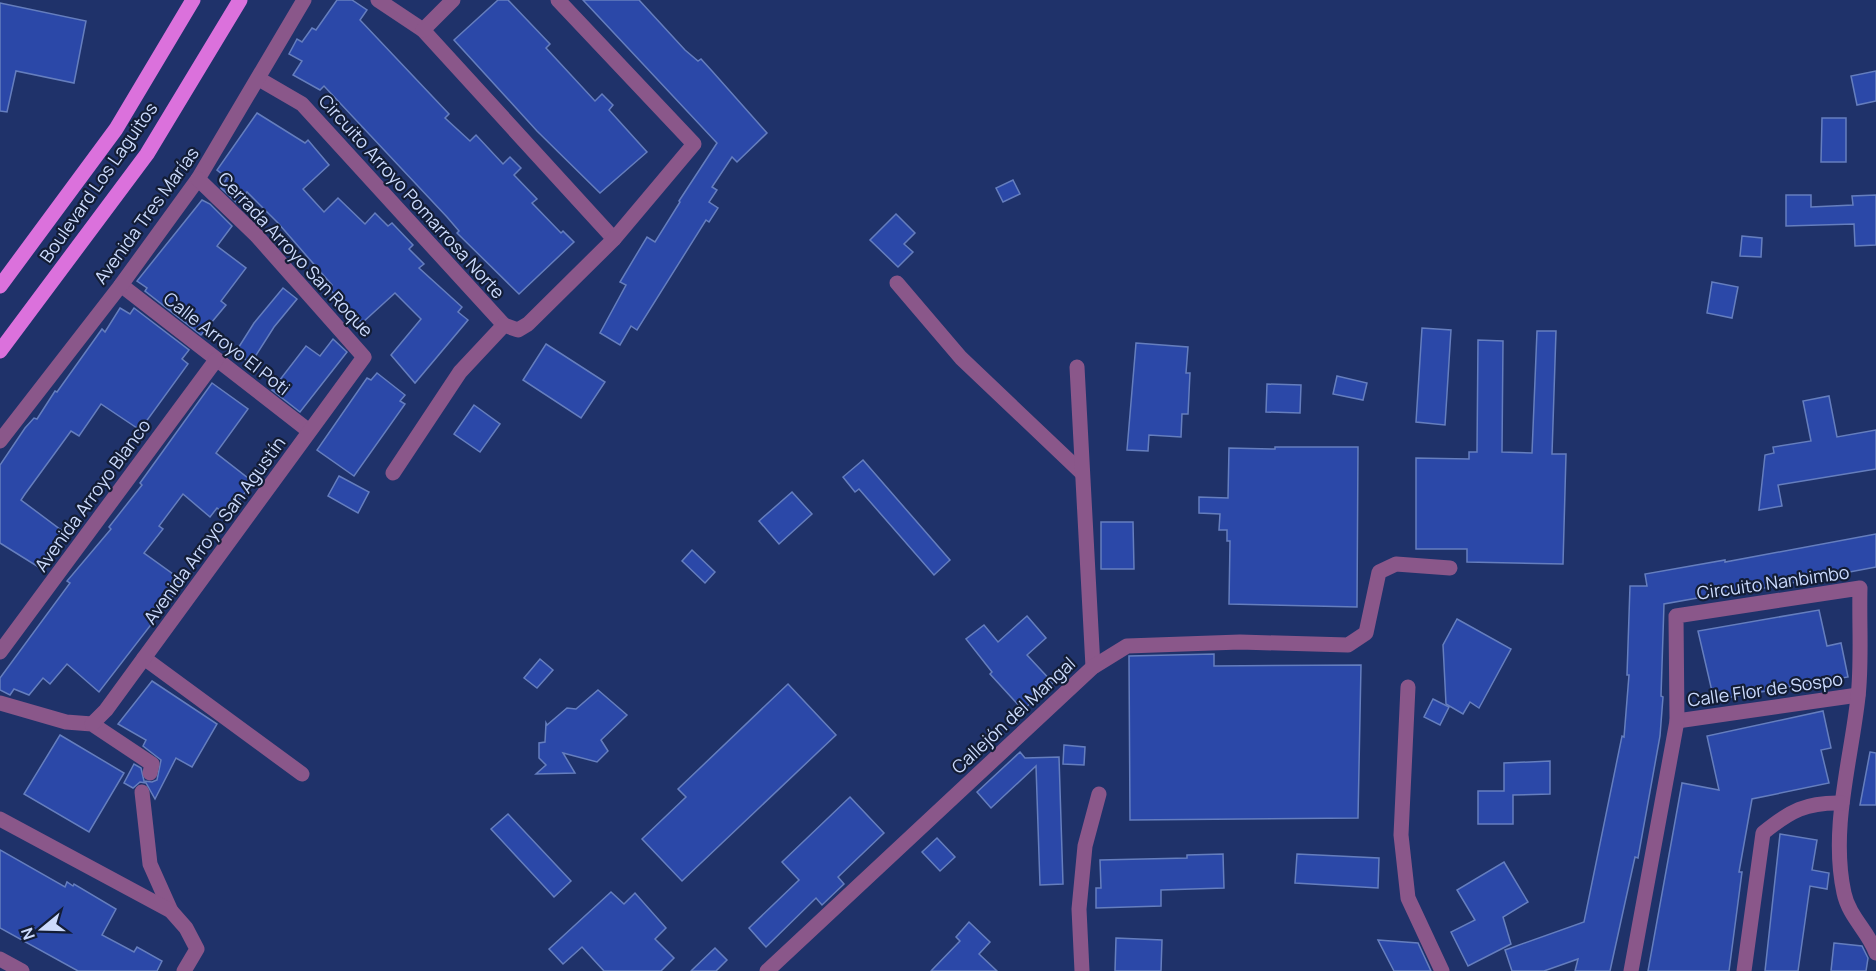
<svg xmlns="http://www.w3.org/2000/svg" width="1876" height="971" font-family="Manrope,sans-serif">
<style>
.building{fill:#2b48a8;stroke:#657ebe;stroke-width:1.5}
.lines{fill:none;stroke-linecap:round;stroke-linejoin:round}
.minor{stroke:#8a578a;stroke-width:15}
.primary{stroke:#db71dc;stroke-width:15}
.labels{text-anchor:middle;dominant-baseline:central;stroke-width:4.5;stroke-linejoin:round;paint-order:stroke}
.street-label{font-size:18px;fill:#ccdbfd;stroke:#131d36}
</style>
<rect width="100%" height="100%" fill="#1f326a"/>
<g class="building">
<path d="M337 0H352L367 10 360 20 449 114 445 118 470 141 476 135 503 164 510 157 521 168 514 175 537 199 532 203 561 233 563 231 574 242 519 294 457 233 459 231 447 217 324 86 320 90 293 75 302 61 289 54 297 39 302 42 312 28 316 30Z"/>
<path d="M498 0H508L550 44 546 48 595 101 602 94 613 105 609 110 647 152 600 193 537 131 454 40Z"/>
<path d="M583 0H639L685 50 698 61 701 59 712 71 767 133 737 162 732 157 712 187 717 190 709 202 718 208 709 222 706 220 637 330 631 326 620 345 600 333 626 285 620 282 647 237 655 242 680 202 679 201 717 143Z"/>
<path d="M0 3 86 21 74 83 16 71 7 112 0 111Z"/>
<path d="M1876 71V101L1857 105 1851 76Z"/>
<path d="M257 113 305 143 308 140 329 165 303 189 324 212 338 198 365 224 375 213 388 226 392 223 413 245 409 249 424 264 419 268 462 307 458 312 468 320 415 383 391 355 421 319 395 293 362 323 334 294 329 288 332 285 278 223 247 192 238 204 221 188 227 178 217 170Z"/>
<path d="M1822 118H1846V162H1821Z"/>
<path d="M1013 180 1020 194 1003 202 996 188Z"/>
<path d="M1786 195H1811V207L1853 205 1852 196 1876 195V245L1855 246 1854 224 1786 226Z"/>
<path d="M202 200 210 204 232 226 217 246 246 268 221 301 226 305 201 335 145 291 147 288 137 281Z"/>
<path d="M896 214 915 233 904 244 913 252 898 267 870 240Z"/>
<path d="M1742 236 1762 238 1761 257 1740 256Z"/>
<path d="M1712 282 1738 287 1732 318 1707 313Z"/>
<path d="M283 288 297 299 274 327 251 363 235 353 254 323Z"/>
<path d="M120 308 130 314 134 308 189 350 182 359 188 364 140 430 101 404 79 436 71 431 25 494 21 500 65 533 40 568 0 543V465L25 428 34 418 37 419 55 391 57 392 102 329 105 332Z"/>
<path d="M1422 328 1451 330 1445 425 1416 422Z"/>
<path d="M1537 331H1556L1552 454H1566L1563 564 1467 562V549H1416V458L1469 459V452H1477L1478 340 1503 341 1502 452 1532 453Z"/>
<path d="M333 339 347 352 300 412 272 390 306 346 320 356Z"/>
<path d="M1136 343 1188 347 1186 373H1190L1188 414H1182L1181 437 1149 435 1148 451 1127 450Z"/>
<path d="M546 344 605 382 581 418 523 380Z"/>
<path d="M377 373 405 395 400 401 405 404 354 476 317 450 367 378 371 380Z"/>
<path d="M1337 376 1367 383 1363 400 1333 394Z"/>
<path d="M212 383 248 409 216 453 253 482 227 516 217 508 210 517 183 494 159 526 163 529 144 553 184 582 99 692 67 664 50 684 43 678 29 695 14 689 10 695 0 690V678L70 583 67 581 111 529 109 527 142 485 140 483Z"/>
<path d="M1267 384 1301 385 1300 413 1266 412Z"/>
<path d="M1829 396 1837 437 1876 430V469L1778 485 1782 506 1759 510 1765 455 1774 453 1773 447 1811 441 1803 401Z"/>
<path d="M474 405 500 424 480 452 454 434Z"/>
<path d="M1275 447H1358L1357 607 1229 604 1230 541H1227V530H1219L1220 514 1199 513V497L1228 498 1229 448 1275 449Z"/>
<path d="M863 460 950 560 934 575 859 489 855 492 843 477Z"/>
<path d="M339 476 369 492 358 513 328 496Z"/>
<path d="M792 492 812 514 779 544 759 521Z"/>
<path d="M1101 522H1133L1134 569H1101Z"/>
<path d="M1876 534V567L1738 593 1737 591 1664 604 1661 696 1663 697 1660 736 1638 858 1635 857 1610 971H1575L1578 959 1544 971H1512L1505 950 1584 922 1622 736 1624 737 1629 675H1627L1630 586H1647L1645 574 1725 560V562Z"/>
<path d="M692 550 715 572 705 583 682 561Z"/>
<path d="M1819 610 1827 646 1841 643 1848 677 1714 700 1698 631Z"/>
<path d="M1027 616 1046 638 1027 655 1053 683 1023 710 990 674 992 672 966 639 984 625 998 642Z"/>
<path d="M1457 619 1511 649 1479 708 1470 702 1463 714 1446 704 1443 645Z"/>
<path d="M1214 654V666L1361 665 1358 818 1130 820 1129 656Z"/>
<path d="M540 659 553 670 537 688 524 678Z"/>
<path d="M152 681 217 724 192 767 176 758 155 799 146 783 140 782 133 788 124 783 134 764 141 768 144 781 152 782 157 780 161 760 143 746 146 740 118 724Z"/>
<path d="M788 684 836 735 682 881 642 839 686 797 678 789Z"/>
<path d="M598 690 627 715 601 740 608 751 597 762 563 753 575 773 536 774 546 765 539 758V743L545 742 546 723 547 725 567 708 576 709Z"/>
<path d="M1433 699 1449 707 1440 725 1424 717Z"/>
<path d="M1823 711 1831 748 1821 750 1829 783 1752 799 1739 872H1742L1729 971H1648L1682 783 1719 790 1707 736Z"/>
<path d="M60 735 124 773 89 832 24 794Z"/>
<path d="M1064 745 1085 747 1084 765 1063 764Z"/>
<path d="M1020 752 1025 758 1059 757 1063 884 1040 885 1036 766 991 808 977 792Z"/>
<path d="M1870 752 1876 753V805H1860Z"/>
<path d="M1550 761V794L1513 795V824H1478V791H1504V763Z"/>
<path d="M850 797 884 833 838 877 844 884 822 905 816 898 766 947 749 928 799 880 782 862Z"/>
<path d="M508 814 571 881 554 897 491 829Z"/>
<path d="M1780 834 1817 840 1812 870 1829 873 1827 889 1810 886 1798 971H1765Z"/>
<path d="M937 838 955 857 940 871 922 852Z"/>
<path d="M0 850 65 887 67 882 73 886 74 884 116 909 102 935 134 952 137 947 162 961 157 971H78L0 928Z"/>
<path d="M1223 854 1224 888 1161 890V906L1096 908V888H1101L1100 860 1187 858V855Z"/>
<path d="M1297 854 1379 858 1378 888 1295 883Z"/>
<path d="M1504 862 1528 902 1503 917 1511 944 1468 966 1451 932 1475 920 1457 890Z"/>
<path d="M611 892 624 904 635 893 666 928 655 939 674 958 661 971H604L582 947 563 964 549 949Z"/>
<path d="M969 922 990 942 979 954 997 971H931L960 941 956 937Z"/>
<path d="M1116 938 1162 940 1161 971H1115Z"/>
<path d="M1378 940 1418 943 1431 971H1394Z"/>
<path d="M1834 943 1862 946 1868 958 1866 971H1831Z"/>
<path d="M715 948 727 960 716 971H691Z"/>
</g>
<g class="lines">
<g class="minor">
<path d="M378 0 423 30 614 239"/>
<path d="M423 30 453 0"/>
<path d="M259 79 302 104 504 325"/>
<path d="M897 283 961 358 1081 472"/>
<path d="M121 285 309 431"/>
<path d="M1077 367 1093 667"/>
<path d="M0 441 121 285 198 179 304 0"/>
<path d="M393 473 460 372 504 325 518 330 528 324 614 239 694 144 558 0"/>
<path d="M0 652 216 360"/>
<path d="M144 658 302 774"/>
<path d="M1408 687 1401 835 1408 898 1442 971"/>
<path d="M0 703 66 722 92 724 152 764 150 773"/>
<path d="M1677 721 1858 695"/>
<path d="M92 724 106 710 364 357 256 235 198 179"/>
<path d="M142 792 150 864 171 911"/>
<path d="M0 819 171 911 186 928 197 949 184 971"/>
<path d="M0 959 22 971"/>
<path d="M767 971 1093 667 1127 646 1240 642 1348 645 1366 633 1379 572 1396 564 1450 568"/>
<path d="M1082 971 1079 909 1085 846 1099 794"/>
<path d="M1631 971 1677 721 1676 616 1860 588C1859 624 1862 662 1858 697 1851 761 1830 829 1844 893 1849 917 1869 932 1876 953"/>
<path d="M1744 971 1763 833C1790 811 1806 802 1842 803"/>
</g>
<g class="primary">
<path d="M0 286 116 129 193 0"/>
<path d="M0 351 147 154 240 0"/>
</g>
</g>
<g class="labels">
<g class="street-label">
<text transform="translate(98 182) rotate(-55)">Boulevard Los Laguitos</text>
<text transform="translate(412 196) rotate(48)">Circuito Arroyo Pomarrosa Norte</text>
<text transform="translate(146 215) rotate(-54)">Avenida Tres Marías</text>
<text transform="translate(296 254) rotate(47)">Cerrada Arroyo San Roque</text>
<text transform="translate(227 343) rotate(38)">Calle Arroyo El Poti</text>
<text transform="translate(92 495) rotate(-54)">Avenida Arroyo Blanco</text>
<text transform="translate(214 530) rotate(-54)">Avenida Arroyo San Agustín</text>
<text transform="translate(1773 582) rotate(-8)">Circuito Nanbimbo</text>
<text transform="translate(1765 689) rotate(-8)">Calle Flor de Sospo</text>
<text transform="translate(1013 715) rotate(-43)">Callejón del Mangal</text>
</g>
</g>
<g transform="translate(42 929) rotate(251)" stroke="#131d36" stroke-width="4.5" paint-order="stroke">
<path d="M0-4.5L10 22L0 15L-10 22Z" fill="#ccdbfd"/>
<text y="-9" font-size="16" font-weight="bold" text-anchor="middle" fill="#ccdbfd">N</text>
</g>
</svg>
